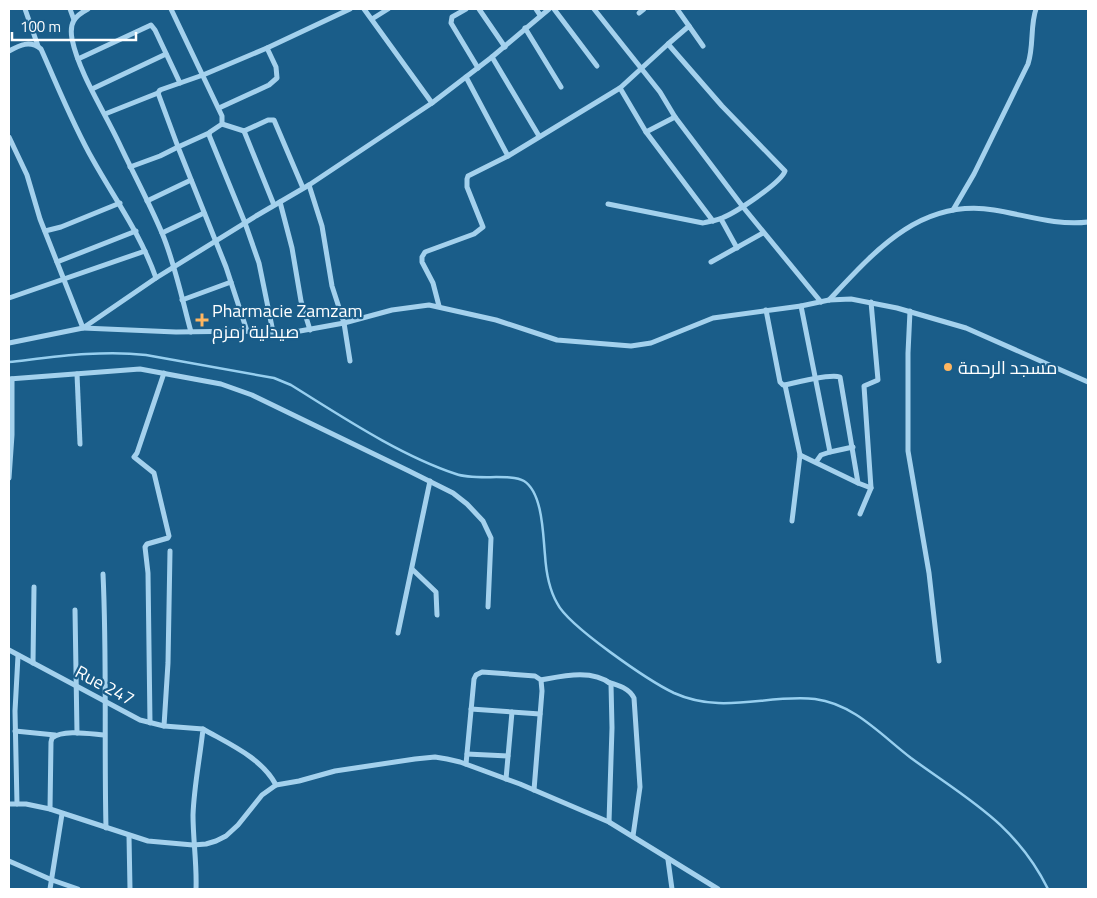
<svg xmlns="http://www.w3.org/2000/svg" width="1097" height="898" font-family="'Titillium Web',Cairo,sans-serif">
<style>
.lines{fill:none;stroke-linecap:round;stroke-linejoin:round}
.stream{stroke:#97cfef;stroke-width:2.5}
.minor{stroke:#a4d1ed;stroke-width:5}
.poi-dot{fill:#feb660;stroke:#1a5d89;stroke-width:2}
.labels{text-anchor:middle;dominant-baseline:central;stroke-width:4.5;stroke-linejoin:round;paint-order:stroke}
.poi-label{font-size:18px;fill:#fff;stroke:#1a5d89;text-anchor:start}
.street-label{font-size:18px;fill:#fff;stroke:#1a5d89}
</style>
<rect width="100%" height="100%" fill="#1a5d89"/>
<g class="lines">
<path class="stream" d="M9 362C54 357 100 350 146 355L274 378 291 385C341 416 399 455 456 474 474 481 511 473 524 481 543 493 543 536 545 555 546 571 549 589 557 603 568 626 649 681 674 693 723 715 766 694 815 699 854 704 881 735 911 758 967 799 1015 823 1048 889"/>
<g class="minor">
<path d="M25 9 38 46"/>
<path d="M70 9 74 20"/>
<path d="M88 9C75 16 69 22 72 39 79 73 104 111 119 143 133 173 149 202 162 233 175 264 182 299 191 332"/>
<path d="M171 9 222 116V124L210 132 209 135 245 223 259 263 273 332"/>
<path d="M364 9 432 103"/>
<path d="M466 9 452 17 451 23 478 68"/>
<path d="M479 9 505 47"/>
<path d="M536 9 540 15"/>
<path d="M554 9 597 66"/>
<path d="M594 9 660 92 675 117 743 207 821 302"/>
<path d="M677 9 689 26"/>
<path d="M639 13 644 9"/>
<path d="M372 19 388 9"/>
<path d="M525 28 561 87"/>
<path d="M668 44 689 26 703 46"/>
<path d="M9 51C20 45 30 40 41 49 58 87 73 125 93 160 116 201 140 233 156 278"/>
<path d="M492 57 539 136"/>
<path d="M78 59 151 25 155 30 180 83"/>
<path d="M466 77 508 156"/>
<path d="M620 88 646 132 713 221"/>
<path d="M92 89 166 54"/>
<path d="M219 108 269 85 277 78 276 67 267 48 350 9"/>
<path d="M105 114 158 93 160 90 203 75 267 48"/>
<path d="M222 124 244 131 268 120H274L303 188"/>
<path d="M244 131 274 205"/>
<path d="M646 132 675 117"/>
<path d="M209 133 178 147 226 267 247 331"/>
<path d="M9 137 27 175 40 219 83 328 176 332 247 331 278 333 300 331 344 323 392 310 429 305 496 320 557 340 631 346 651 343 713 318 801 306 829 300 851 299 897 308 966 328 1088 382"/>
<path d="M130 167 160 156 178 147 158 93"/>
<path d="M309 185 322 226 332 286 344 323 350 361"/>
<path d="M147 201 191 180"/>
<path d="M280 202 292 248 301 301 310 330"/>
<path d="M953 210 974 174 1028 64C1034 46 1030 26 1036 9"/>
<path d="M721 219 737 248"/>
<path d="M45 231 61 227 120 203"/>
<path d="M162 233 204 213"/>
<path d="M57 262 136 231"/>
<path d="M711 262 763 233"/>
<path d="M9 298 145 251"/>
<path d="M182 300 231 282"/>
<path d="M829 300C874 252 920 198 994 210 1025 215 1057 226 1088 222"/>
<path d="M439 306 433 283 422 262V257L425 252 474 234 483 227 467 187V179L468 176 508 156 620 88 668 44 722 106 785 171C781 183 735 213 722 218 716 221 709 221 703 223L608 204"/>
<path d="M801 306 830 452 853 447"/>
<path d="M766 310 780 382 783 385H785"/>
<path d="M910 311 908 353V451L929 573 939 661"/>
<path d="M9 343 83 328 156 278 256 216 309 185 432 103 492 57 549 9"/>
<path d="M77 374 80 444"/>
<path d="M9 379 140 369 221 384 252 395 409 471 453 493 467 504 483 521 491 538 488 607"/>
<path d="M800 455 858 483"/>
<path d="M816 462 821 455 830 452"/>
<path d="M9 478 12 435V379"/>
<path d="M860 514 871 488 864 386 878 380 871 302"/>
<path d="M792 521 800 455 785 385C797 382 831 374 840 377L858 483 871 488"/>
<path d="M412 569 436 592 437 615"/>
<path d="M103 574C107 658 104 743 106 828"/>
<path d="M75 610 77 733"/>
<path d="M398 633 430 481"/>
<path d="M9 650 140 720 164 726 203 729C200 758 194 786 193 815 193 840 197 864 196 889"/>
<path d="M33 663 34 587"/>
<path d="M541 680C563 676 592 669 611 684L612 728 609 822"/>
<path d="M608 682C618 685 629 688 634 698L640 787 633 836"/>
<path d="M471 709 540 714"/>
<path d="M150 723 148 573 145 547 147 544 168 538 169 536 154 473 134 457 137 453 164 373"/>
<path d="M164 726 168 663 170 551"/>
<path d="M203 729C229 744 262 758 276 785"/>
<path d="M15 731 55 735"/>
<path d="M467 754 508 756"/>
<path d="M466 764 474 679 476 675 482 672 535 676 541 680 542 691 534 790"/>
<path d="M506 779 512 712"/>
<path d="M9 804H26L50 809 148 841 193 845 206 844 216 841 226 836 238 825 262 795 276 785 299 781 335 771 415 759 435 757 447 759 460 762 520 784 609 822 718 889"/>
<path d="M17 804 15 711 18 656"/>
<path d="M50 809 51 742 52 738C63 729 91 734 104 735"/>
<path d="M129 836 130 889"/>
<path d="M668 860 672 889"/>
<path d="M9 861 52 880 78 889"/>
<path d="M50 889 62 814"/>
</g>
</g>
<g class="poi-dot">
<path d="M199.5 312.5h5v5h5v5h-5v5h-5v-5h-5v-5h5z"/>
<circle cx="948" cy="367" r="5"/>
</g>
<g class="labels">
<g class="poi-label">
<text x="212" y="310">Pharmacie Zamzam<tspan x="212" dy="21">صيدلية زمزم</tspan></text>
<text x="958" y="367">مسجد الرحمة</text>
</g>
<g class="street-label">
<text transform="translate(105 685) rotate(28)">Rue 247</text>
</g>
</g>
<rect width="1097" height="898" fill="none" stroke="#ffffff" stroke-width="20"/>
<path d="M12 32v8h124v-8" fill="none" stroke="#ffffff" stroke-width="2.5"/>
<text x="20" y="32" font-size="15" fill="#ffffff" stroke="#1a5d89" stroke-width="4" paint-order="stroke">100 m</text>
</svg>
